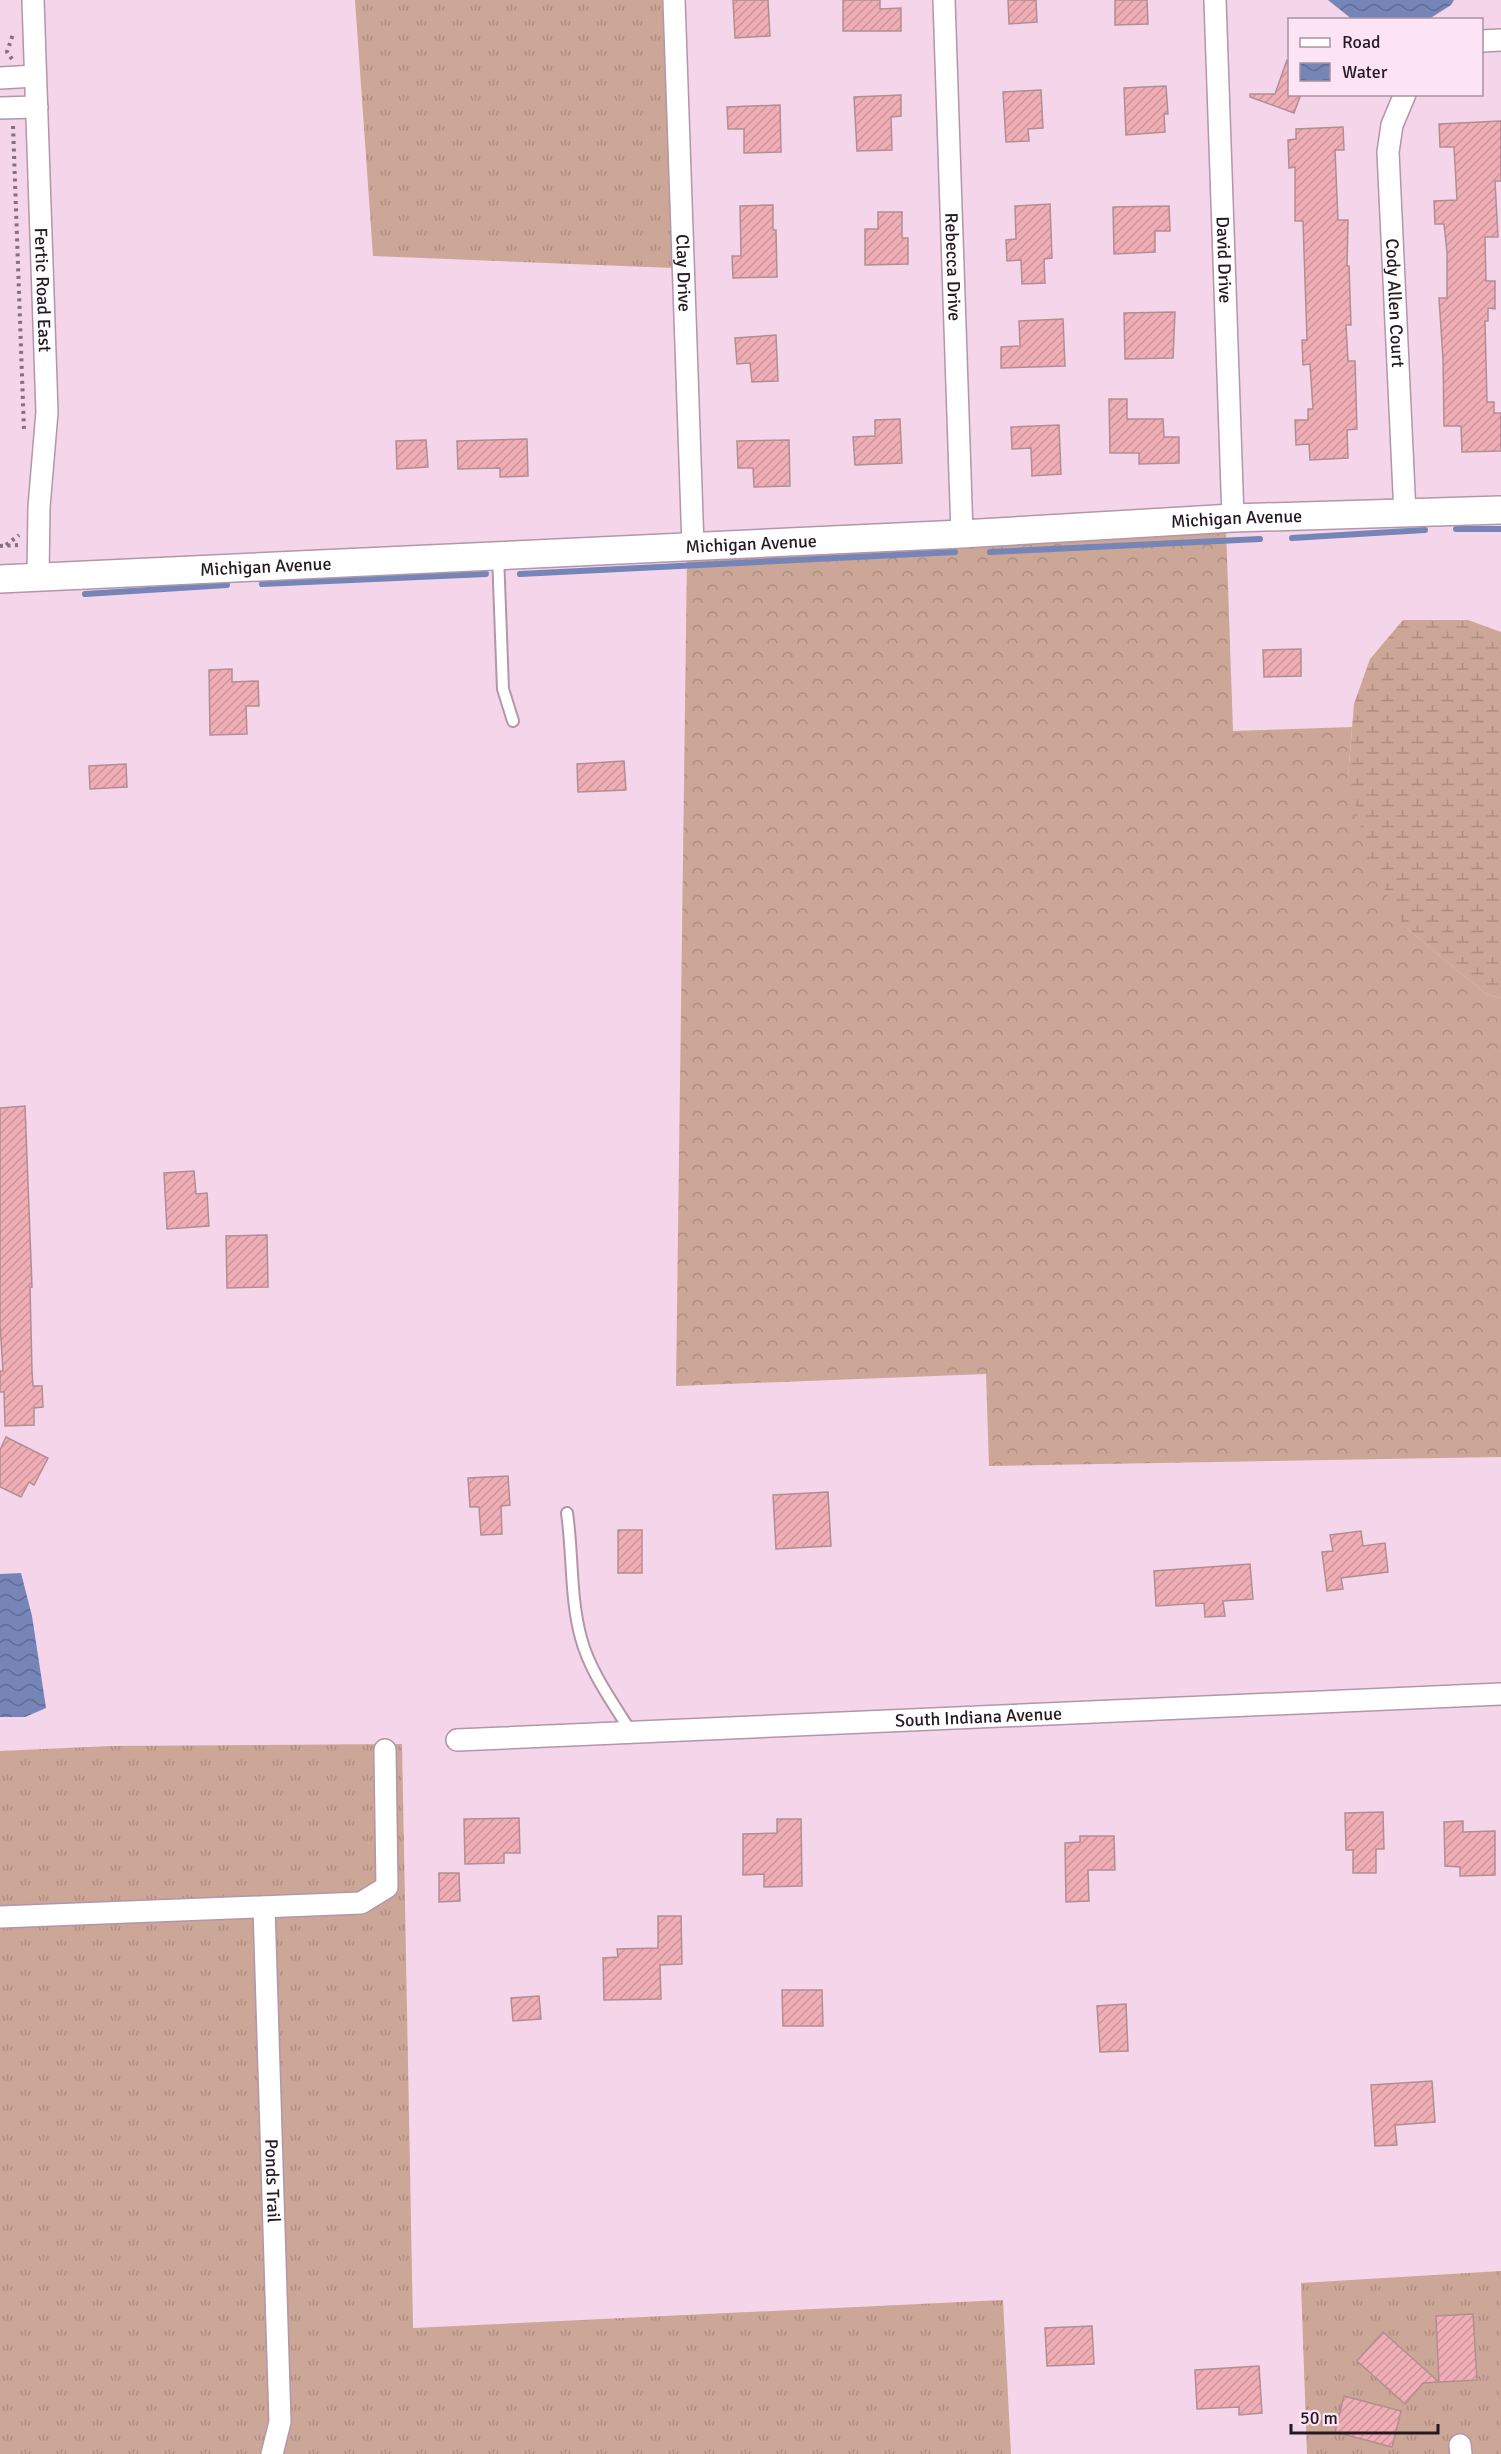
<svg xmlns="http://www.w3.org/2000/svg" width="1501" height="2454" font-family="Signika,sans-serif">
<style>
.grass{fill:url(#grass-tufts)}
.forest{fill:url(#forest-crowns)}
.wetland{fill:url(#wetland-marsh)}
.water{fill:url(#water-waves)}
.lines{fill:none;stroke-linecap:round;stroke-linejoin:round}
.stream{stroke:#7585b8;stroke-width:6}
.building{fill:url(#building-hatch);stroke:#b28e92;stroke-width:1.5}
.service-casing{stroke:#b396aa;stroke-width:14}
.minor-casing{stroke:#b396aa;stroke-width:24}
.tertiary-casing{stroke:#b396aa;stroke-width:30}
.path{stroke:#84707e;stroke-width:4;stroke-dasharray:3 4.5;stroke-linecap:butt}
.service{stroke:#fff;stroke-width:10}
.minor{stroke:#fff;stroke-width:21}
.tertiary{stroke:#fff;stroke-width:27}
.labels{text-anchor:middle;dominant-baseline:central;stroke-width:4.5;stroke-linejoin:round;paint-order:stroke}
.street-label{font-size:18px;fill:#251a21;stroke:#fde4f5}
</style>
<defs>
<pattern id="grass-tufts" width="24" height="20" patternUnits="userSpaceOnUse" patternTransform="scale(1.5)"><rect width="24" height="20" fill="#cca696"/><path d="M3 7l-1-3M5 7V3M7 7l1-3M15 17l-1-3M17 17v-4M19 17l1-3" fill="none" stroke="#af8e81"/></pattern>
<pattern id="forest-crowns" width="20" height="18" patternUnits="userSpaceOnUse" patternTransform="scale(1.5)"><rect width="20" height="18" fill="#cca696"/><path d="M2 6a3 3 0 1 1 6 0M12 15a3 3 0 1 1 6 0" fill="none" stroke="#af8e81"/></pattern>
<pattern id="wetland-marsh" width="20" height="14" patternUnits="userSpaceOnUse" patternTransform="scale(1.5)"><rect width="20" height="14" fill="#cca696"/><path d="M1 5h8M5 5V1M11 12h8M15 12V8" fill="none" stroke="#af8e81"/></pattern>
<pattern id="water-waves" width="16" height="10" patternUnits="userSpaceOnUse" patternTransform="scale(1.5)"><rect width="16" height="10" fill="#7585b8"/><path d="M0 5q4-4 8 0t8 0" fill="none" stroke="#606c95"/></pattern>
<pattern id="building-hatch" width="6" height="6" patternUnits="userSpaceOnUse" patternTransform="scale(1.5)"><rect width="6" height="6" fill="#efadb5"/><path d="M-1 1l2-2M0 6l6-6M5 7l2-2" fill="none" stroke="#cd949b"/></pattern>
</defs>
<rect width="100%" height="100%" fill="#f4d5ea"/>
<g class="grass">
<path d="M355 0H665L674 268 373 256Z"/>
<path d="M402 1744 413 2328 1003 2300 1011 2454H0V1751L110 1746Z"/>
<path d="M1501 2271V2454H1307L1301 2283Z"/>
</g>
<path class="forest" d="M1226 529 1233 731 1352 727 1348 777 1404 926 1486 994 1501 998V1457L989 1466 986 1374 676 1386 687 556Z"/>
<path class="wetland" d="M1403 620H1468L1501 632V998L1486 994 1404 926 1368 856 1348 777 1354 704 1370 659Z"/>
<g class="water">
<path d="M1328 0H1454L1451 5 1429 19 1353 20Z"/>
<path d="M21 1573 32 1616 46 1708 25 1717H0V1574Z"/>
</g>
<g class="lines">
<g class="stream">
<path d="M1456 529H1501"/>
<path d="M1292 538 1425 530"/>
<path d="M990 552 1260 539"/>
<path d="M520 574 955 552"/>
<path d="M262 584 486 574"/>
<path d="M85 594 227 585"/>
</g>
</g>
<g class="building">
<path d="M733 0H768L770 36 735 38Z"/>
<path d="M843 0H880V9L901 8V31H843Z"/>
<path d="M1008 0H1036L1037 22 1009 24Z"/>
<path d="M1115 0H1147L1148 24 1115 25Z"/>
<path d="M1287 60H1290V94H1301L1294 113 1250 97V94H1275Z"/>
<path d="M1166 86 1168 114H1164L1165 132 1126 135 1124 88Z"/>
<path d="M1041 90 1043 128 1028 129 1029 141 1006 142 1003 92Z"/>
<path d="M901 95V116L891 117 892 150 857 151 854 97Z"/>
<path d="M780 105 781 152 744 153V129H728L727 107Z"/>
<path d="M1501 121V181H1495L1498 237H1485L1486 281H1495V309L1488 308V321H1485L1487 402H1494V413H1501V451L1462 452 1461 426H1444L1443 359 1439 298H1447V252L1444 224H1435L1434 201 1457 200 1454 147H1440L1439 124Z"/>
<path d="M1343 127 1344 150H1335L1338 220H1348L1347 266H1349L1351 325H1346L1348 361H1355L1357 429 1347 430 1348 458 1310 460 1309 444 1296 445 1295 420H1308V409H1313L1310 364 1303 365 1302 340H1307L1303 221H1295V167L1289 168 1288 140 1296 139V129Z"/>
<path d="M1050 204 1052 258 1044 259 1045 283 1022 284 1021 260 1007 261 1006 240 1016 239 1015 206Z"/>
<path d="M773 205V230H776L777 277 733 278 732 256H741L740 206Z"/>
<path d="M1169 206 1170 231H1155V252L1114 254 1113 207Z"/>
<path d="M878 212H902V238H908V264L865 265V229H878Z"/>
<path d="M1175 312 1173 358 1125 359 1124 313Z"/>
<path d="M1063 319 1065 366 1001 368V347L1020 346 1019 321Z"/>
<path d="M776 335 778 381 752 382 750 363 737 364 735 338Z"/>
<path d="M1109 399H1127V419H1163L1164 437H1179V463L1139 464V453H1110Z"/>
<path d="M900 419 902 463 855 465 853 437 875 436V420Z"/>
<path d="M1059 425 1061 474 1032 476 1031 448 1012 449 1011 427Z"/>
<path d="M527 439 528 476 500 477V468L458 469 457 441Z"/>
<path d="M426 440 428 467 397 469 396 441Z"/>
<path d="M789 440 790 486 754 487 753 468H738L737 441Z"/>
<path d="M1301 649V676L1264 677 1263 650Z"/>
<path d="M232 669V682L258 681 259 706H246L247 734 210 735 209 670Z"/>
<path d="M624 761 626 790 578 792 577 764Z"/>
<path d="M126 764 127 787 90 789 89 766Z"/>
<path d="M25 1106 32 1287H30L32 1371 33 1386H42L43 1407 34 1408V1425L5 1426 4 1392H0V1371H3L0 1324V1108Z"/>
<path d="M194 1171 196 1194 207 1193 209 1226 167 1229 164 1173Z"/>
<path d="M267 1235 268 1287 227 1288 226 1236Z"/>
<path d="M6 1437 48 1458 34 1485 29 1482 21 1497 0 1487V1450Z"/>
<path d="M508 1476 510 1505 501 1506 502 1534 481 1535 479 1507H470L468 1478Z"/>
<path d="M828 1492 831 1546 776 1549 773 1495Z"/>
<rect x="618" y="1530" width="24" height="43"/>
<path d="M1361 1531 1363 1546 1385 1543 1388 1572 1341 1578 1343 1589 1327 1591 1322 1552 1333 1551 1330 1535Z"/>
<path d="M1250 1564 1253 1599 1223 1601 1225 1616 1205 1617 1204 1603 1156 1606 1154 1571Z"/>
<path d="M1383 1812 1384 1849H1376V1873H1353V1850H1346L1345 1813Z"/>
<path d="M519 1818 520 1853H504V1863L465 1864 464 1819Z"/>
<path d="M777 1819H801L802 1886 764 1887V1874L743 1875V1834L777 1833Z"/>
<path d="M1463 1821V1832L1495 1831V1875L1460 1876V1867L1445 1866 1444 1822Z"/>
<path d="M1080 1836H1114L1115 1870H1088L1089 1901 1066 1902 1065 1843 1080 1842Z"/>
<path d="M439 1873H459L460 1901 439 1902Z"/>
<path d="M658 1916H681L682 1964 660 1965 661 1999 604 2000 603 1958 618 1957 617 1949 658 1948Z"/>
<path d="M782 1990H822L823 2026H783Z"/>
<path d="M539 1996 541 2019 513 2021 511 1998Z"/>
<path d="M1126 2004 1128 2051 1100 2052 1097 2006Z"/>
<path d="M1432 2081 1435 2122 1395 2125 1397 2145 1375 2146 1371 2085Z"/>
<path d="M1473 2314 1477 2380 1423 2383 1405 2404 1357 2361 1383 2332 1439 2382 1436 2316Z"/>
<path d="M1092 2326 1094 2364 1047 2366 1045 2328Z"/>
<path d="M1259 2366 1262 2413 1239 2415V2407L1197 2409 1195 2370Z"/>
<path d="M1344 2396 1401 2411 1392 2447 1335 2432Z"/>
</g>
<g class="lines">
<defs>
<g id="service">
<path d="M498 555 503 689 513 721"/>
<path d="M567 1513C573 1554 570 1598 581 1638 590 1672 613 1703 631 1732"/>
</g>
<g id="minor">
<path id="s1" d="M33 0 47 412 39 507 38 577"/>
<path id="s2" d="M674 0 693 546"/>
<path id="s3" d="M944 0 962 534"/>
<path id="s4" d="M1215 0 1233 518"/>
<path d="M1482 41 1501 40"/>
<path d="M0 78 35 76"/>
<path id="s5" d="M1405 94 1392 125 1388 152 1405 514"/>
<path d="M0 108 37 107"/>
<path id="s6" d="M457 1740 1501 1694"/>
<path id="s7" d="M264 1907 280 2422 272 2454"/>
<path d="M0 1917 361 1903 387 1887 385 1750"/>
<path d="M1460 2445 1461 2454"/>
</g>
<g id="tertiary">
<path id="s8" d="M0 579 962 534 1233 518 1501 510"/>
</g>
</defs>
<use href="#service" class="service-casing"/>
<use href="#minor" class="minor-casing"/>
<use href="#tertiary" class="tertiary-casing"/>
<g class="path">
<path d="M12 59 7 52 13 34"/>
<path d="M13 126 24 431"/>
<path d="M6 545 19 535"/>
<path d="M0 546 20 545"/>
</g>
<use href="#service" class="service"/>
<use href="#minor" class="minor"/>
<use href="#tertiary" class="tertiary"/>
</g>
<g class="labels">
<g class="street-label">
<text stroke="none"><textPath href="#s4" startOffset="260">David Drive</textPath></text>
<text stroke="none"><textPath href="#s3" startOffset="267">Rebecca Drive</textPath></text>
<text stroke="none"><textPath href="#s2" startOffset="273">Clay Drive</textPath></text>
<text stroke="none"><textPath href="#s1" startOffset="290">Fertic Road East</textPath></text>
<text stroke="none"><textPath href="#s5" startOffset="212">Cody Allen Court</textPath></text>
<text stroke="none"><textPath href="#s8" startOffset="1238">Michigan Avenue</textPath></text>
<text stroke="none"><textPath href="#s8" startOffset="752">Michigan Avenue</textPath></text>
<text stroke="none"><textPath href="#s8" startOffset="266">Michigan Avenue</textPath></text>
<text stroke="none"><textPath href="#s6" startOffset="522">South Indiana Avenue</textPath></text>
<text stroke="none"><textPath href="#s7" startOffset="274">Ponds Trail</textPath></text>
</g>
</g>
<rect x="1288" y="18" width="195" height="78" fill="#fde4f5" stroke="#a793a0" stroke-width="1.5"/>
<rect x="1300" y="38" width="30" height="9" fill="#ffffff" stroke="#a793a0" stroke-width="1.5"/>
<text x="1342" y="48" font-size="18" fill="#251a21">Road</text>
<rect x="1300" y="63" width="30" height="18" fill="url(#water-waves)" stroke="#a793a0" stroke-width="1.5"/>
<text x="1342" y="78" font-size="18" fill="#251a21">Water</text>
<path d="M1291 2424v9h147v-9" fill="none" stroke="#251a21" stroke-width="3"/>
<text x="1300" y="2424" font-size="18" fill="#251a21" stroke="#fde4f5" stroke-width="4.5" paint-order="stroke">50 m</text>
</svg>
